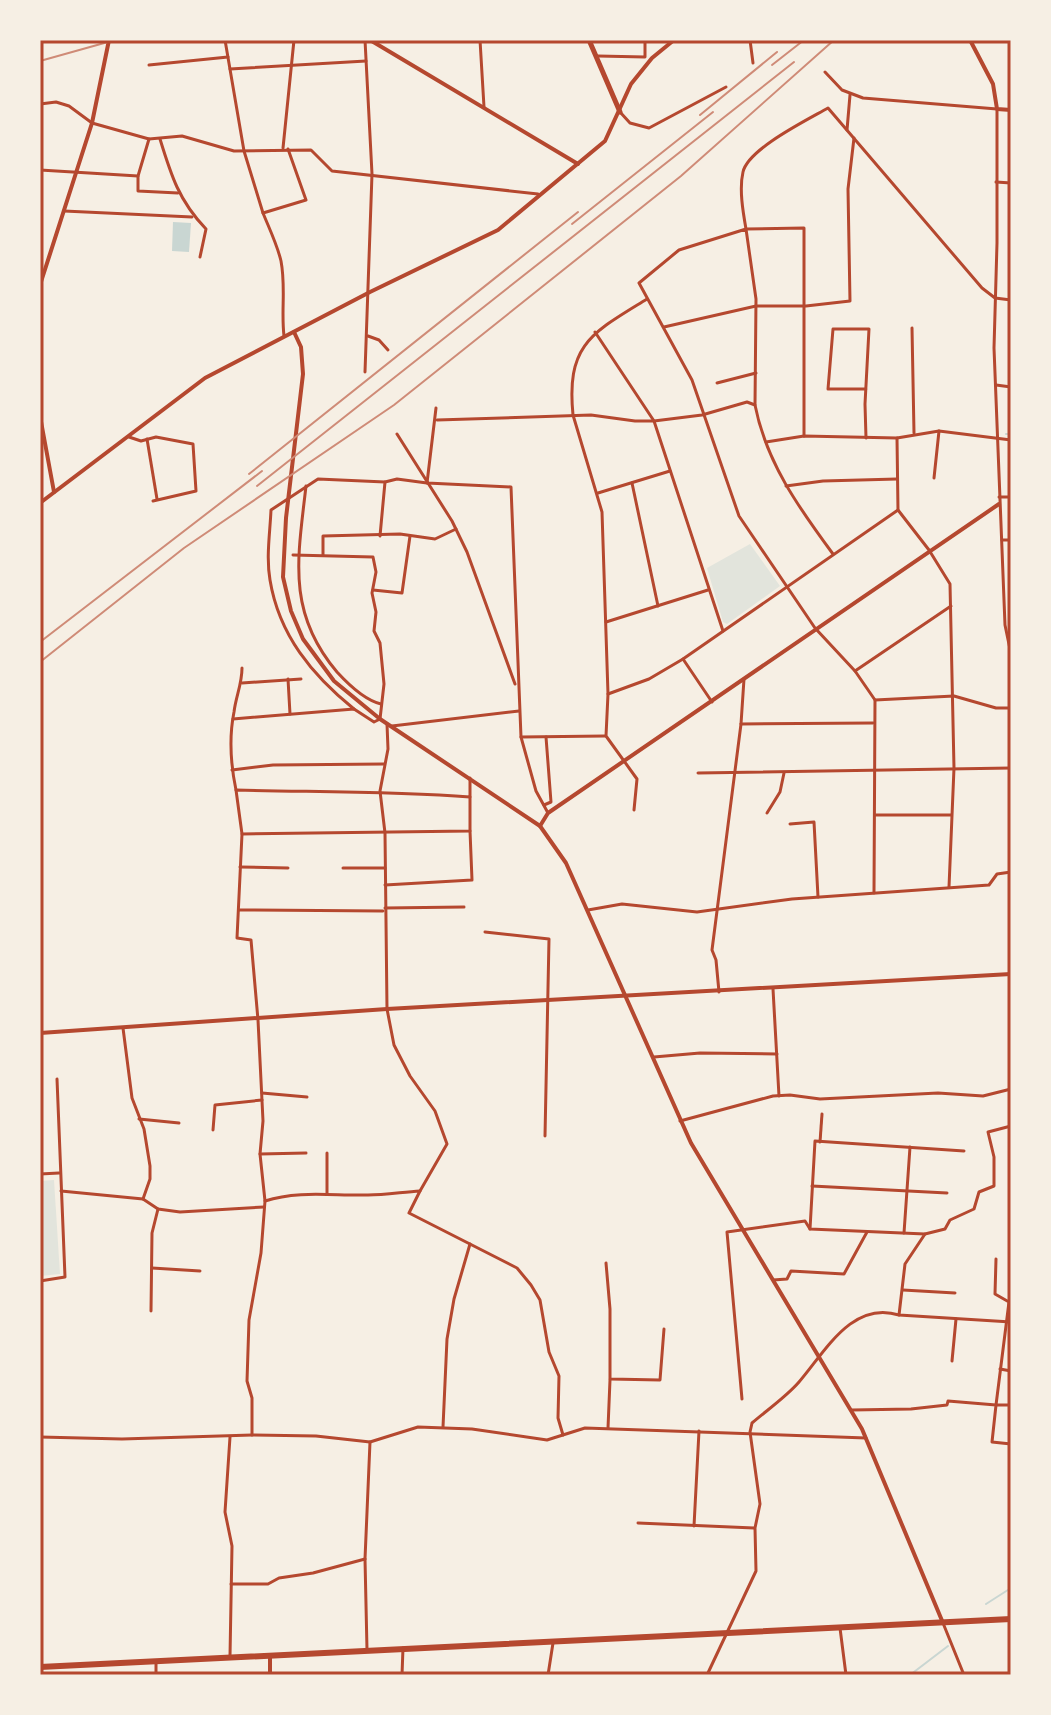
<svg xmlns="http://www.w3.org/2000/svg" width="1051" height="1715" font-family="'Open Sans',sans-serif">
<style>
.green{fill:#e2e4dc}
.water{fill:#c9d6d2}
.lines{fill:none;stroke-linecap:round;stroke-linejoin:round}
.stream{stroke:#c9d6d2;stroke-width:2}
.minor{stroke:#b5482f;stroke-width:3}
.tertiary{stroke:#b5482f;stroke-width:4}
.secondary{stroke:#b5482f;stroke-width:5}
.trunk{stroke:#b5482f;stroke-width:6}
.rail{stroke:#cf8b77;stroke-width:2}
.neatline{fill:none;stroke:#b5482f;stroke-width:3}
</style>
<rect width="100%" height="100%" fill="#f6efe4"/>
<g class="green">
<path d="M750 544 780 586 727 624 723 622 707 568Z"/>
<path d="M54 1180 60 1274 40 1276V1181Z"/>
</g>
<path class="water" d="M173 222 191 223 189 252 172 251Z"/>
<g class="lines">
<g class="stream">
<path d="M1006 434H1011"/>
<path d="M986 1604 1011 1588"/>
<path d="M910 1675 948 1646"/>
</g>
<g class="minor">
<path d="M225 40 244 151 263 213 306 200 288 149"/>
<path d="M365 40 372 174 365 372"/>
<path d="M480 40 484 107"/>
<path d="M750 40 753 63"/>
<path d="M598 56 645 57V40"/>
<path d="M149 65 228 57"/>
<path d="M230 69 366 61"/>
<path d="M825 72 842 90 863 98 997 109V243L994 348 1005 625 1011 654"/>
<path d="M40 104 56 102 69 106 92 123 149 139 182 136 234 151 311 150 332 171 538 194"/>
<path d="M620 112 630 123 649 128 726 87"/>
<path d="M847 130 850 95"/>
<path d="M160 139C171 175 179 201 206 229L200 257"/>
<path d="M283 148 294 40"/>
<path d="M40 170 138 176 149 139"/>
<path d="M138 176V191L178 193"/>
<path d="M996 182 1011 183"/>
<path d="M64 211 192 217"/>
<path d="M263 213C269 228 277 244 281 261 286 287 281 311 284 336"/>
<path d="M664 327 756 306H806L850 301 848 189 854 138"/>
<path d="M912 328 914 433"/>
<path d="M595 332 654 421 723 631"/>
<path d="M368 336 379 340 388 350"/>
<path d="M717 383 756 373"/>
<path d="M996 385 1011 387"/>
<path d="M866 389H828L833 329H869L865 404 866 438"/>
<path d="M755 405 756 299 746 229 679 250 639 283 692 380 739 516 815 628 855 671 875 700 874 893"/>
<path d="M437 420 591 415 635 421H654L702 415 747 402 755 405C766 462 799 508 833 554"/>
<path d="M397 434 452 521 467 552 515 684"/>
<path d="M804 436V228L746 229C743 212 739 189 743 172 748 149 807 120 828 108L982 288 995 298 1011 300"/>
<path d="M129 437 141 441 156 437 193 444 196 491 153 501"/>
<path d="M897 438 898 510 929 550 950 584 954 768 949 887"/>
<path d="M147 439 157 499"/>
<path d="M766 442 804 436 897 438 939 431 1011 440"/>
<path d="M934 478 939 431"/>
<path d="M385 482 397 479 427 483 511 487 521 737 536 791 548 813"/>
<path d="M427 483 436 408"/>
<path d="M632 483 658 606"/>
<path d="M306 486C298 557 286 612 337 672 348 684 364 700 381 704"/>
<path d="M786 486 823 481 897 479"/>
<path d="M598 493 670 471"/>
<path d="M999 497H1011"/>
<path d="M1002 540H1011"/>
<path d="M323 555V536L400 534 435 539 456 529"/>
<path d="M373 590 402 593 410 536"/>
<path d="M606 622 708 590"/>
<path d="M683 659 712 702"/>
<path d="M855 671 951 606"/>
<path d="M288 679 290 714"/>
<path d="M242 683 301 679"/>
<path d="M608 694 649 679 683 659 898 510"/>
<path d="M875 700 954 696 996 708H1011"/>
<path d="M354 709C312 675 279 635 270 580 266 557 270 533 271 510L318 479 385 482 380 536"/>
<path d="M233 719 354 709 374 722 380 719 384 684 380 643 374 631 376 612 372 593 376 572 373 557 293 555"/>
<path d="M387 724 388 749 380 791 385 833 387 1009 394 1045 410 1076 435 1111 447 1144 420 1191"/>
<path d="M741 724 873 723"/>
<path d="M392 726 519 711"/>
<path d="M521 737 605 736"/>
<path d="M232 770 273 765 384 764"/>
<path d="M698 773 1011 768"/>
<path d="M236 790C231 766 229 737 234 712 236 696 242 684 242 668"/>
<path d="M544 805 551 802 546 737"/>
<path d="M634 810 637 779 606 736 608 694 602 512 573 415C566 344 592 333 647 299"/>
<path d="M767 813 780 792 784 773"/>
<path d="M875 815H951"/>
<path d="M790 824 814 822 818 897"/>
<path d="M242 834 470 831V797"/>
<path d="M240 867 288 868"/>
<path d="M343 868H385"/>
<path d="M385 885 472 880 470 831"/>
<path d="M385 908 464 907"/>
<path d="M239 910 383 911"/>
<path d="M588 910 622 904 697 912 792 899 989 885 997 874 1011 872"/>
<path d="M485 932 549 939 545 1136"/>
<path d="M773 989 779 1096"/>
<path d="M719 992 716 960 712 950 741 724 744 679"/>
<path d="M123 1028 132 1098 144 1129 150 1166V1179L143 1199"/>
<path d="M654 1057 700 1053 777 1054"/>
<path d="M262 1093 307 1097"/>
<path d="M139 1119 179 1123"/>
<path d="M680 1121 773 1096 790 1095 820 1099 938 1093 983 1096 1011 1089"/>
<path d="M213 1130 215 1105 262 1100"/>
<path d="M820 1142 822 1114"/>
<path d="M260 1154 306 1153"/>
<path d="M40 1174 59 1173"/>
<path d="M812 1186 947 1193"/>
<path d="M61 1191 143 1199 158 1209 180 1212 264 1207"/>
<path d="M327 1194V1153"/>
<path d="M265 1201C298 1190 334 1196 368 1195 385 1195 403 1192 420 1191L409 1213 517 1268 531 1285 540 1300 549 1352 559 1376 558 1418 563 1435"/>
<path d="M810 1229 815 1141 964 1151"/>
<path d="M904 1233 910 1147"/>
<path d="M925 1234 945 1229 950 1220 974 1209 979 1192 994 1186V1157L988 1132 1011 1126"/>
<path d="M996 1259 995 1294 1009 1302 996 1405H1011"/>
<path d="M606 1263 610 1309V1379L660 1380 664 1329"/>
<path d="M152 1268 200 1271"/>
<path d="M773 1280 787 1279 791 1271 844 1274 867 1232"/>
<path d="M40 1281 65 1277 57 1079"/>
<path d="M903 1290 955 1293"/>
<path d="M151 1311 152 1233 158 1209"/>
<path d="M952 1361 956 1319"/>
<path d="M1000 1369 1011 1371"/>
<path d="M742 1399 727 1232 805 1221 810 1229 925 1234 905 1264 899 1315"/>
<path d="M852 1410 911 1409 947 1405 948 1401 996 1405 992 1442 1011 1444"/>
<path d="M443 1427 447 1339 454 1299 470 1244"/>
<path d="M608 1428 610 1380"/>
<path d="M252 1435V1398L247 1381 249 1320 261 1253 265 1201 260 1154 263 1121 258 1020 251 940 237 938 242 834 236 790C314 792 392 791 470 797V778"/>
<path d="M40 1437 122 1439 252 1435 316 1436 370 1442 418 1427 472 1429 547 1440 585 1428 866 1438"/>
<path d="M638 1523 754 1528"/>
<path d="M694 1526 699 1431"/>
<path d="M231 1584H268L279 1578 313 1573 365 1559"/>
<path d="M943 1623 964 1675"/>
<path d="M840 1628 846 1675"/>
<path d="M367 1650 365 1559 370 1442"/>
<path d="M230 1656 232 1546 225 1512 230 1437"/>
<path d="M156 1675V1663"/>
<path d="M402 1675 403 1648"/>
<path d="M548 1675 553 1643"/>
<path d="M707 1675 756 1571 755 1528 760 1504 750 1432 752 1423C767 1410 786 1397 799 1382 825 1352 852 1300 899 1315L1011 1322"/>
</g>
<g class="tertiary">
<path d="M370 40 578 164"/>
<path d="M970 40 993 84 997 109 1011 110"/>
<path d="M40 285 92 123 109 40"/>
<path d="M294 332 301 347 303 374 286 518 283 577 291 611 303 639 334 681 380 719 540 826 566 863 691 1143 862 1429 943 1623"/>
<path d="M40 416 54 492"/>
<path d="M40 503 205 378 370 292 498 230 605 141 631 84 652 58 674 40"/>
<path d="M540 826 548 813 999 504"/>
<path d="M40 1033 387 1009 1011 974"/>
<path d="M270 1655V1675"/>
</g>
<path class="secondary" d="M589 40 620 112"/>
<path class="trunk" d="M40 1667 1011 1619"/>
<g class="rail">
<path d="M40 61 115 40"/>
<path d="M772 65 804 40"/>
<path d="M700 115 777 52"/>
<path d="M572 224 713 112"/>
<path d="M249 474 578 212"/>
<path d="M257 486 794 62"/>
<path d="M40 642 262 471"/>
<path d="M40 662 184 548 394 405 681 176 834 40"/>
</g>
</g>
<rect width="1051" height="1715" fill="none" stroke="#f6efe4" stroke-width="84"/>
<rect x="42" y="42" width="967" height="1631" class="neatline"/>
</svg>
